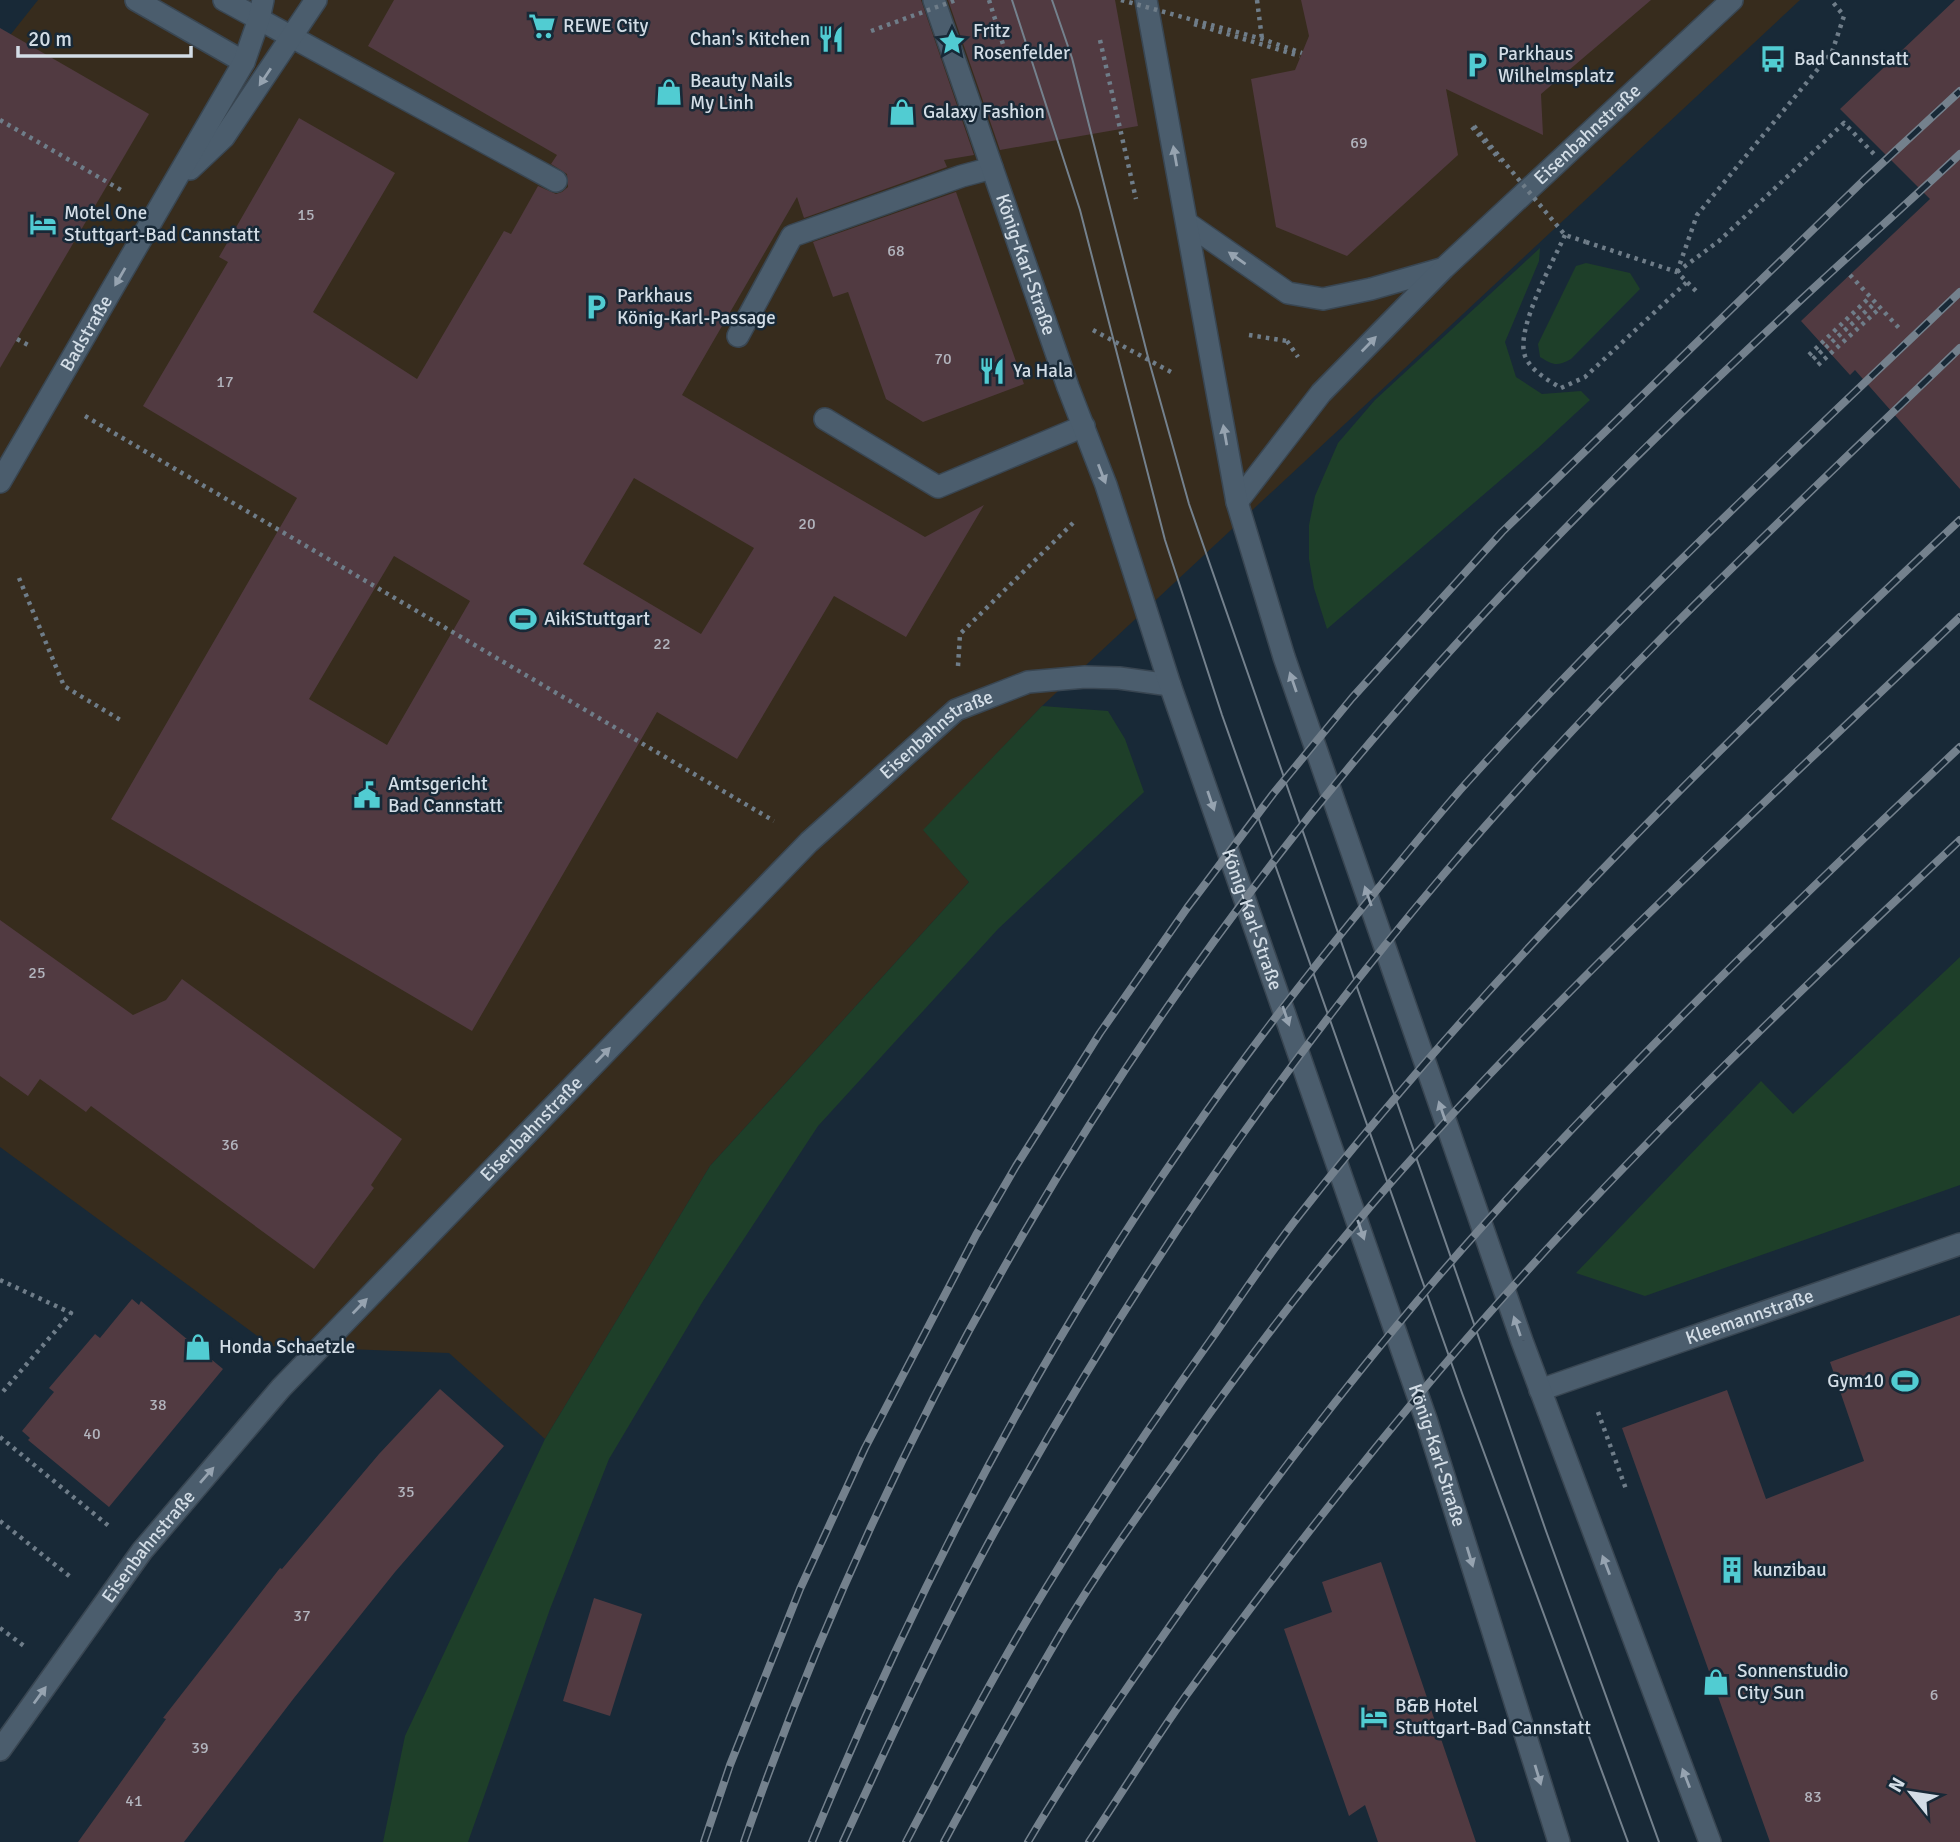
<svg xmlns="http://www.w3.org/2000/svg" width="1960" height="1842" font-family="Signika,sans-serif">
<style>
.commercial{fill:#372c1d}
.green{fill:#1e3f29}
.building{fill:#513a41;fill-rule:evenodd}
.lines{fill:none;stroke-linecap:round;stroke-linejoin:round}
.lane-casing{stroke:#394652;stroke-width:24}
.street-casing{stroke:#394652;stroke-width:24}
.secondary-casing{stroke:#394652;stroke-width:24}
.path{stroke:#6f7d89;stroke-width:4.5;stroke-dasharray:3.5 5;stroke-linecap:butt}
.lane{stroke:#4b5d6d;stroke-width:21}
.street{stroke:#4b5d6d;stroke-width:21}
.secondary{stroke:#4b5d6d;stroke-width:21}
.tram{stroke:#74818d;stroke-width:2}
.rail-casing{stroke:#74818d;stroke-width:8}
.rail{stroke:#182937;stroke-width:5;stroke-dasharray:16;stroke-linecap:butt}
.path-bridge{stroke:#6f7d89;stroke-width:4.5;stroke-dasharray:3.5 5;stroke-linecap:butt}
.oneway{fill:#96a3b0}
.labels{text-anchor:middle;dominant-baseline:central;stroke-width:5;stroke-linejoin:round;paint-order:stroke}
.number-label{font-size:16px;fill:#b2b4bd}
.poi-label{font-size:19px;fill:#d3dde6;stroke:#182937;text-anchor:start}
.street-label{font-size:19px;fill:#d3dde6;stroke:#182937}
</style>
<rect width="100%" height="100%" fill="#182937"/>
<path class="commercial" d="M38 0H1800L1042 706 924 830 969 882 710 1166 545 1439 449 1353 271 1346 0 1147V48Z"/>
<g class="green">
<path d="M1540 248 1539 261 1505 342 1516 377 1542 394 1581 391 1590 400 1538 448 1327 629 1314 588 1309 559V525L1315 496 1338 443 1375 400Z"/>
<path d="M1586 263 1630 273 1640 289 1571 359C1557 367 1553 365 1540 357L1538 344 1576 266Z"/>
<path d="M1042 706 1108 711 1125 739 1144 792 998 929 818 1126 703 1301 609 1459 550 1609 468 1842H383L405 1736 545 1439 710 1166 969 882 923 830Z"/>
<path d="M1960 957V1185L1645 1296 1576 1273 1761 1081 1793 1114Z"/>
</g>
<g class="building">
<path d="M394 0H921L974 155 944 160 947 167 804 218 797 197 682 395 925 537 984 505 906 637 834 596 737 759 657 712 472 1031 111 819 297 498 143 406 228 262 219 257 299 118 395 173 313 312 417 379 504 231 511 234 538 186 556 194 562 192 568 187 567 174 551 164 557 155 368 46ZM634 478 754 548 701 634 583 564ZM394 556 470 601 387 745 309 699Z"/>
<path d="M948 0H1115L1138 126 1000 150Z"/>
<path d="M1301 0H1651L1541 94 1543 135 1446 89 1458 155 1347 256 1276 227 1251 79 1295 70 1309 36Z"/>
<path d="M1955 0H1960V489L1855 370 1850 375 1801 321 1930 199 1840 109Z"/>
<path d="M0 28 149 114 0 368Z"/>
<path d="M956 192 1024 384 923 422 886 399 848 292 833 297 813 242Z"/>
<path d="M0 920 133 1015 166 1000 182 979 402 1139 371 1185 374 1188 314 1269 91 1106 86 1112 40 1079 28 1096 0 1076Z"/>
<path d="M132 1299 139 1305 141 1301 223 1369 109 1507 28 1440 30 1438 22 1431 54 1392 49 1388 95 1334 100 1338Z"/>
<path d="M1960 1315V1842H1770L1622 1428 1727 1390 1766 1499 1864 1461 1830 1362Z"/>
<path d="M440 1389 504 1446 395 1572 294 1698 184 1842H78L166 1719 163 1718 280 1568 282 1569 379 1454Z"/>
<path d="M1381 1562 1476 1842H1378L1365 1805 1349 1816 1284 1629 1332 1612 1322 1582Z"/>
<path d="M594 1598 642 1614 610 1716 563 1701Z"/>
</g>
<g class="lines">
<defs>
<g id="lane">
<path d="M224 0 556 181"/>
<path d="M738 336 792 236 962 176 992 168"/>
<path d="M825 419 938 487 1084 426"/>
</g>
<g id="street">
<path d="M136 0 244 62"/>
<path d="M190 169 224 137 316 0"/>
<path d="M1187 223 1288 293 1323 299 1371 289 1441 269"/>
<path id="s1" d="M0 482 244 62 259 19 263 0"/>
<path id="s2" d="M1237 502 1321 393 1444 268 1732 0"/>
<path id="s3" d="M1540 1390 1960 1244"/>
<path id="s4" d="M0 1750 142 1551 281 1388 809 842 956 710 1028 682 1085 677 1119 678 1170 685"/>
</g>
<g id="secondary">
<path id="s5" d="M934 0 1068 387 1106 485 1170 685 1427 1422 1559 1842"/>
<path d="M1146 0 1237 502 1284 657 1522 1341 1710 1842"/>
</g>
</defs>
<use href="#lane" class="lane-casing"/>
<use href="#street" class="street-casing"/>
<use href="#secondary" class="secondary-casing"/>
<g class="path">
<path d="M989 0 1007 57 1016 54"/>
<path d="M1257 0 1262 39"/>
<path d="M1194 24 1300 56"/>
<path d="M1100 40 1136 199"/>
<path d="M0 120 121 190"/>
<path d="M1472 127 1501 161"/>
<path d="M1565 235C1553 262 1515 329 1525 356 1531 371 1548 380 1561 388L1585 377 1687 282"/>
<path d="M1586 242 1677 272 1698 293"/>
<path d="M1677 272 1697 215 1832 52 1844 16 1831 0"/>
<path d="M1677 272 1719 241 1844 123 1874 154"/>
<path d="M1850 275 1899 328"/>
<path d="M1093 330 1171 372"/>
<path d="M1249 335 1287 341"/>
<path d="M17 339 30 346"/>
<path d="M1287 341 1298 357"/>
<path d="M1809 355 1870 297"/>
<path d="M1813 359 1875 303"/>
<path d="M1818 365 1880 308"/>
<path d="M85 416 774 821"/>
<path d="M19 578 64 686 122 721"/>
<path d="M958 666 960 634 1073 523"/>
<path d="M0 1280 71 1313 0 1395"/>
<path d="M1598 1412 1626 1489"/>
<path d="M0 1437 110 1527"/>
<path d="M0 1521 73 1579"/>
<path d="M0 1628 24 1646"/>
</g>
<use href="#lane" class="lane"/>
<use href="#street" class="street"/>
<use href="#secondary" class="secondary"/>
<g class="tram">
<path d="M1012 0 1080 210 1165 540 1222 715 1462 1393 1628 1842"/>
<path d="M1052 0 1072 58 1149 361 1189 504 1546 1531 1659 1842"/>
</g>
<defs>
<g id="rail">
<path d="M704 1842 730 1765 800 1589 865 1448 976 1235 1016 1166 1100 1033 1187 908 1273 794 1352 698 1502 532 1864 180 1960 91"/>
<path d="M744 1842C890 1420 1121 1023 1417 688 1538 550 1670 421 1804 297 1856 249 1909 202 1960 154"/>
<path d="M812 1842C912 1598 1034 1361 1184 1144 1241 1060 1303 980 1367 902 1398 864 1429 826 1461 789 1618 614 1790 454 1960 292"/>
<path d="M843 1842C893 1733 943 1624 1001 1520 1128 1291 1275 1073 1444 874 1603 686 1783 518 1960 348"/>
<path d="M906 1842C951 1756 996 1670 1046 1588 1100 1500 1157 1415 1217 1331 1244 1292 1271 1251 1301 1213 1498 962 1728 738 1960 520"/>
<path d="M944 1842C982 1771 1021 1701 1062 1631 1096 1574 1135 1519 1174 1464 1244 1363 1319 1264 1400 1172 1575 975 1770 798 1960 617"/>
<path d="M1028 1842C1077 1759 1132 1680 1188 1600 1266 1490 1348 1382 1436 1279 1599 1091 1779 918 1960 747"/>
<path d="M1089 1842C1121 1794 1152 1744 1185 1697 1266 1585 1351 1475 1440 1370 1600 1181 1780 1009 1960 840"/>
</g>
</defs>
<use href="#rail" class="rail-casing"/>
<use href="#rail" class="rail"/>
<g class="path-bridge">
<path d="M1121 0 1262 39 1302 53"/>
<path d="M871 31 956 0"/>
<path d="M1474 126 1565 235 1586 242"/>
</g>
</g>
<defs><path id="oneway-solid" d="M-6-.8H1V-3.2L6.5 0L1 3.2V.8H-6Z" transform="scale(1.75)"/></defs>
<g class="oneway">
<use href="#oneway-solid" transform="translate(265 77) rotate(124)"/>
<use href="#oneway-solid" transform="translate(1175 156) rotate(-100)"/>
<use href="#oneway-solid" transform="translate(1237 258) rotate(-145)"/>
<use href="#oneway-solid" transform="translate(120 277) rotate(120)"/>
<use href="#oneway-solid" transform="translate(1369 344) rotate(-46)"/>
<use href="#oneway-solid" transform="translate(1225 435) rotate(-100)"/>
<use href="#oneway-solid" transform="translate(1102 474) rotate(69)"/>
<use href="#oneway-solid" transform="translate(1293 682) rotate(-109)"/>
<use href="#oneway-solid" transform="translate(1211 801) rotate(71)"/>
<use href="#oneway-solid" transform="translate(1368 896) rotate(-109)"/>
<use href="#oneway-solid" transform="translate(1286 1016) rotate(71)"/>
<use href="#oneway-solid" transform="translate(603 1055) rotate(-46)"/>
<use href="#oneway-solid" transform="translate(1442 1111) rotate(-109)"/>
<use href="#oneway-solid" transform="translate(1361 1230) rotate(71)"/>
<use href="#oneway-solid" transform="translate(360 1306) rotate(-46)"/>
<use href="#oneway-solid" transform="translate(1517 1326) rotate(-109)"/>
<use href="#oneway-solid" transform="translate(207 1475) rotate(-49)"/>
<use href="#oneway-solid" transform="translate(1470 1557) rotate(73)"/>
<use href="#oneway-solid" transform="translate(1606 1565) rotate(-111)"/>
<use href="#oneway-solid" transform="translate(40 1695) rotate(-54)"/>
<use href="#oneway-solid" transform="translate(1538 1775) rotate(73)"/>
<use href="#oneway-solid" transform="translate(1686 1778) rotate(-111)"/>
</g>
<defs>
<symbol id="supermarket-bare" viewBox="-9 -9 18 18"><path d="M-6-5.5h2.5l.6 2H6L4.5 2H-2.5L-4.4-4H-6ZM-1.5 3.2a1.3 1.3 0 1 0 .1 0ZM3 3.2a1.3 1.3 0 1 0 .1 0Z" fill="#51ccd2" stroke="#182937" stroke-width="2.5" paint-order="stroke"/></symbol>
<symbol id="restaurant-bare" viewBox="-9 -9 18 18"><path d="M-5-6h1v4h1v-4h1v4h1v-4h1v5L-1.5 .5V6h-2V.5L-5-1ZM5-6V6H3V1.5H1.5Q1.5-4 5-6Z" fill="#51ccd2" stroke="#182937" stroke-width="2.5" paint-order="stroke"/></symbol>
<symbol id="sight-bare" viewBox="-9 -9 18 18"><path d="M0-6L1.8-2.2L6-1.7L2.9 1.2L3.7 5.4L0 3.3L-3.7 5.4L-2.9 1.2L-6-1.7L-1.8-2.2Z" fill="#51ccd2" stroke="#182937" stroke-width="2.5" paint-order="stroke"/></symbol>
<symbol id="bus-bare" viewBox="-9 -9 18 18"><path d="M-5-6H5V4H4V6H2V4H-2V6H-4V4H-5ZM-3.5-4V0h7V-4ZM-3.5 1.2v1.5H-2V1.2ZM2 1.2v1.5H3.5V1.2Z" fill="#51ccd2" stroke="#182937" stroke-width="2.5" paint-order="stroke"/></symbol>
<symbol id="parking-bare" viewBox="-9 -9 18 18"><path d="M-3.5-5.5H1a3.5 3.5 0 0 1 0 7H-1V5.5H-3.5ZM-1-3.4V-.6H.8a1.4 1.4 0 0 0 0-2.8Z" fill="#51ccd2" stroke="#182937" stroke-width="2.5" paint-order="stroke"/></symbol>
<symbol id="shop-bare" viewBox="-9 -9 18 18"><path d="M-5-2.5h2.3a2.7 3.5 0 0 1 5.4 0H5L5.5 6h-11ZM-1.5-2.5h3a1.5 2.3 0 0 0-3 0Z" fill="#51ccd2" stroke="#182937" stroke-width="2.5" paint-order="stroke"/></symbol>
<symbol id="hotel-bare" viewBox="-9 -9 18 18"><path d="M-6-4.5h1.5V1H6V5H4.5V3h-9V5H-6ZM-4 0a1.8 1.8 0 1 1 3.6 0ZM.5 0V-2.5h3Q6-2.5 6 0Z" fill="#51ccd2" stroke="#182937" stroke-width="2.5" paint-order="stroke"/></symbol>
<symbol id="stadium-bare" viewBox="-9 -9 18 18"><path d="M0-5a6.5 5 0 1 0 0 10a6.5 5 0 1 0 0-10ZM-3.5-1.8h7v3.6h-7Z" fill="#51ccd2" stroke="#182937" stroke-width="2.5" paint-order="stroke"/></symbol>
<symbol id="civic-bare" viewBox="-9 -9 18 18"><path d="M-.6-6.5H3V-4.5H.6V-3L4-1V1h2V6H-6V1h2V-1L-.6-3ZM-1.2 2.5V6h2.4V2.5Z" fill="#51ccd2" stroke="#182937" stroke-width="2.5" paint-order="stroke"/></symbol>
<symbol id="building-bare" viewBox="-9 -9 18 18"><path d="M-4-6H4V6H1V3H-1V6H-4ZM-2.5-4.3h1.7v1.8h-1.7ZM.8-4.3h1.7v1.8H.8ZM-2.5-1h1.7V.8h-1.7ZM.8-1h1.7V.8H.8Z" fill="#51ccd2" stroke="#182937" stroke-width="2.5" paint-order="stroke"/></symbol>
</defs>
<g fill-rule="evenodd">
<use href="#supermarket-bare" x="523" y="7" width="38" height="38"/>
<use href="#restaurant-bare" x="812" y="20" width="38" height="38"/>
<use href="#sight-bare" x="933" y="23" width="38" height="38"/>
<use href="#bus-bare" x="1754" y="40" width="38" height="38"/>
<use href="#parking-bare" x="1458" y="46" width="38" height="38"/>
<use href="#shop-bare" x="650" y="73" width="38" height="38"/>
<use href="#shop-bare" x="883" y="93" width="38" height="38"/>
<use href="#hotel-bare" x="24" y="205" width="38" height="38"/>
<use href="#parking-bare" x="577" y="288" width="38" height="38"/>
<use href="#restaurant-bare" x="973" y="352" width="38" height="38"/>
<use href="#stadium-bare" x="504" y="600" width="38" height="38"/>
<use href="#civic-bare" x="348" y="776" width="38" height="38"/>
<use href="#shop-bare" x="179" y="1328" width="38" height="38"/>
<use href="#stadium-bare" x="1886" y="1362" width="38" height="38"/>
<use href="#building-bare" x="1713" y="1551" width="38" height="38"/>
<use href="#shop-bare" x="1697" y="1663" width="38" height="38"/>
<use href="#hotel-bare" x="1355" y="1698" width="38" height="38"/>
</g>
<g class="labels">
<g class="number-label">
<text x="1359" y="143">69</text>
<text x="306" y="215">15</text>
<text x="896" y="251">68</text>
<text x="943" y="359">70</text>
<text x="225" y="382">17</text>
<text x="807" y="524">20</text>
<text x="662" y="644">22</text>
<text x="37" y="973">25</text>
<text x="230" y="1145">36</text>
<text x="158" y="1405">38</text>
<text x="92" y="1434">40</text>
<text x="406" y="1492">35</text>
<text x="302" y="1616">37</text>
<text x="1934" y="1695">6</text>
<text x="200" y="1748">39</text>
<text x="1813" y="1797">83</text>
<text x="134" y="1801">41</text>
</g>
<g class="poi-label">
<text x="563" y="26">REWE City</text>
<text x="973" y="31">Fritz<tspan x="973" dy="22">Rosenfelder</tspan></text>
<text x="810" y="39" text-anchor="end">Chan's Kitchen</text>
<text x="1498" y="54">Parkhaus<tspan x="1498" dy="22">Wilhelmsplatz</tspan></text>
<text x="1794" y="59">Bad Cannstatt</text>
<text x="690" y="81">Beauty Nails<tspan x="690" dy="22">My Linh</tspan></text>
<text x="923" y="112">Galaxy Fashion</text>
<text x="64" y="213">Motel One<tspan x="64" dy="22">Stuttgart-Bad Cannstatt</tspan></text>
<text x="617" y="296">Parkhaus<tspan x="617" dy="22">König-Karl-Passage</tspan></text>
<text x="1013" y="371">Ya Hala</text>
<text x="544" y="619">AikiStuttgart</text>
<text x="388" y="784">Amtsgericht<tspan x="388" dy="22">Bad Cannstatt</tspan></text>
<text x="219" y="1347">Honda Schaetzle</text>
<text x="1884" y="1381" text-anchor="end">Gym10</text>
<text x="1753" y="1570">kunzibau</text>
<text x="1737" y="1671">Sonnenstudio<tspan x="1737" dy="22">City Sun</tspan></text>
<text x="1395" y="1706">B&amp;B Hotel<tspan x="1395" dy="22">Stuttgart-Bad Cannstatt</tspan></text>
</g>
<g class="street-label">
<text stroke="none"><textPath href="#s2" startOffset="509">Eisenbahnstraße</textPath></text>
<text stroke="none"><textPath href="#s5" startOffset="280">König-Karl-Straße</textPath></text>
<text stroke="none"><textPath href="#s1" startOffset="172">Badstraße</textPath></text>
<text stroke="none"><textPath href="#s4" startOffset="1386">Eisenbahnstraße</textPath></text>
<text stroke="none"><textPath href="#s5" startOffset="973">König-Karl-Straße</textPath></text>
<text stroke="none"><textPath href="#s4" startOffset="819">Eisenbahnstraße</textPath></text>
<text stroke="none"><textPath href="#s3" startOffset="222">Kleemannstraße</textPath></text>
<text stroke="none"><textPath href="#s5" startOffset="1540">König-Karl-Straße</textPath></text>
<text stroke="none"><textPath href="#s4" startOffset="252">Eisenbahnstraße</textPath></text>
</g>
</g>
<g transform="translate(1911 1793) rotate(300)" stroke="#182937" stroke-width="5" paint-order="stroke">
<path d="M0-5L12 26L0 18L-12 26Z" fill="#d3dde6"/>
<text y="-10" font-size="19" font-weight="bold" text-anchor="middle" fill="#d3dde6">N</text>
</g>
<path d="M18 46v10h173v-10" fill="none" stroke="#d3dde6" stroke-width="3.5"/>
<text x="28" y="46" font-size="21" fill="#d3dde6" stroke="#182937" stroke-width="5" paint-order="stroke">20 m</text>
</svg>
